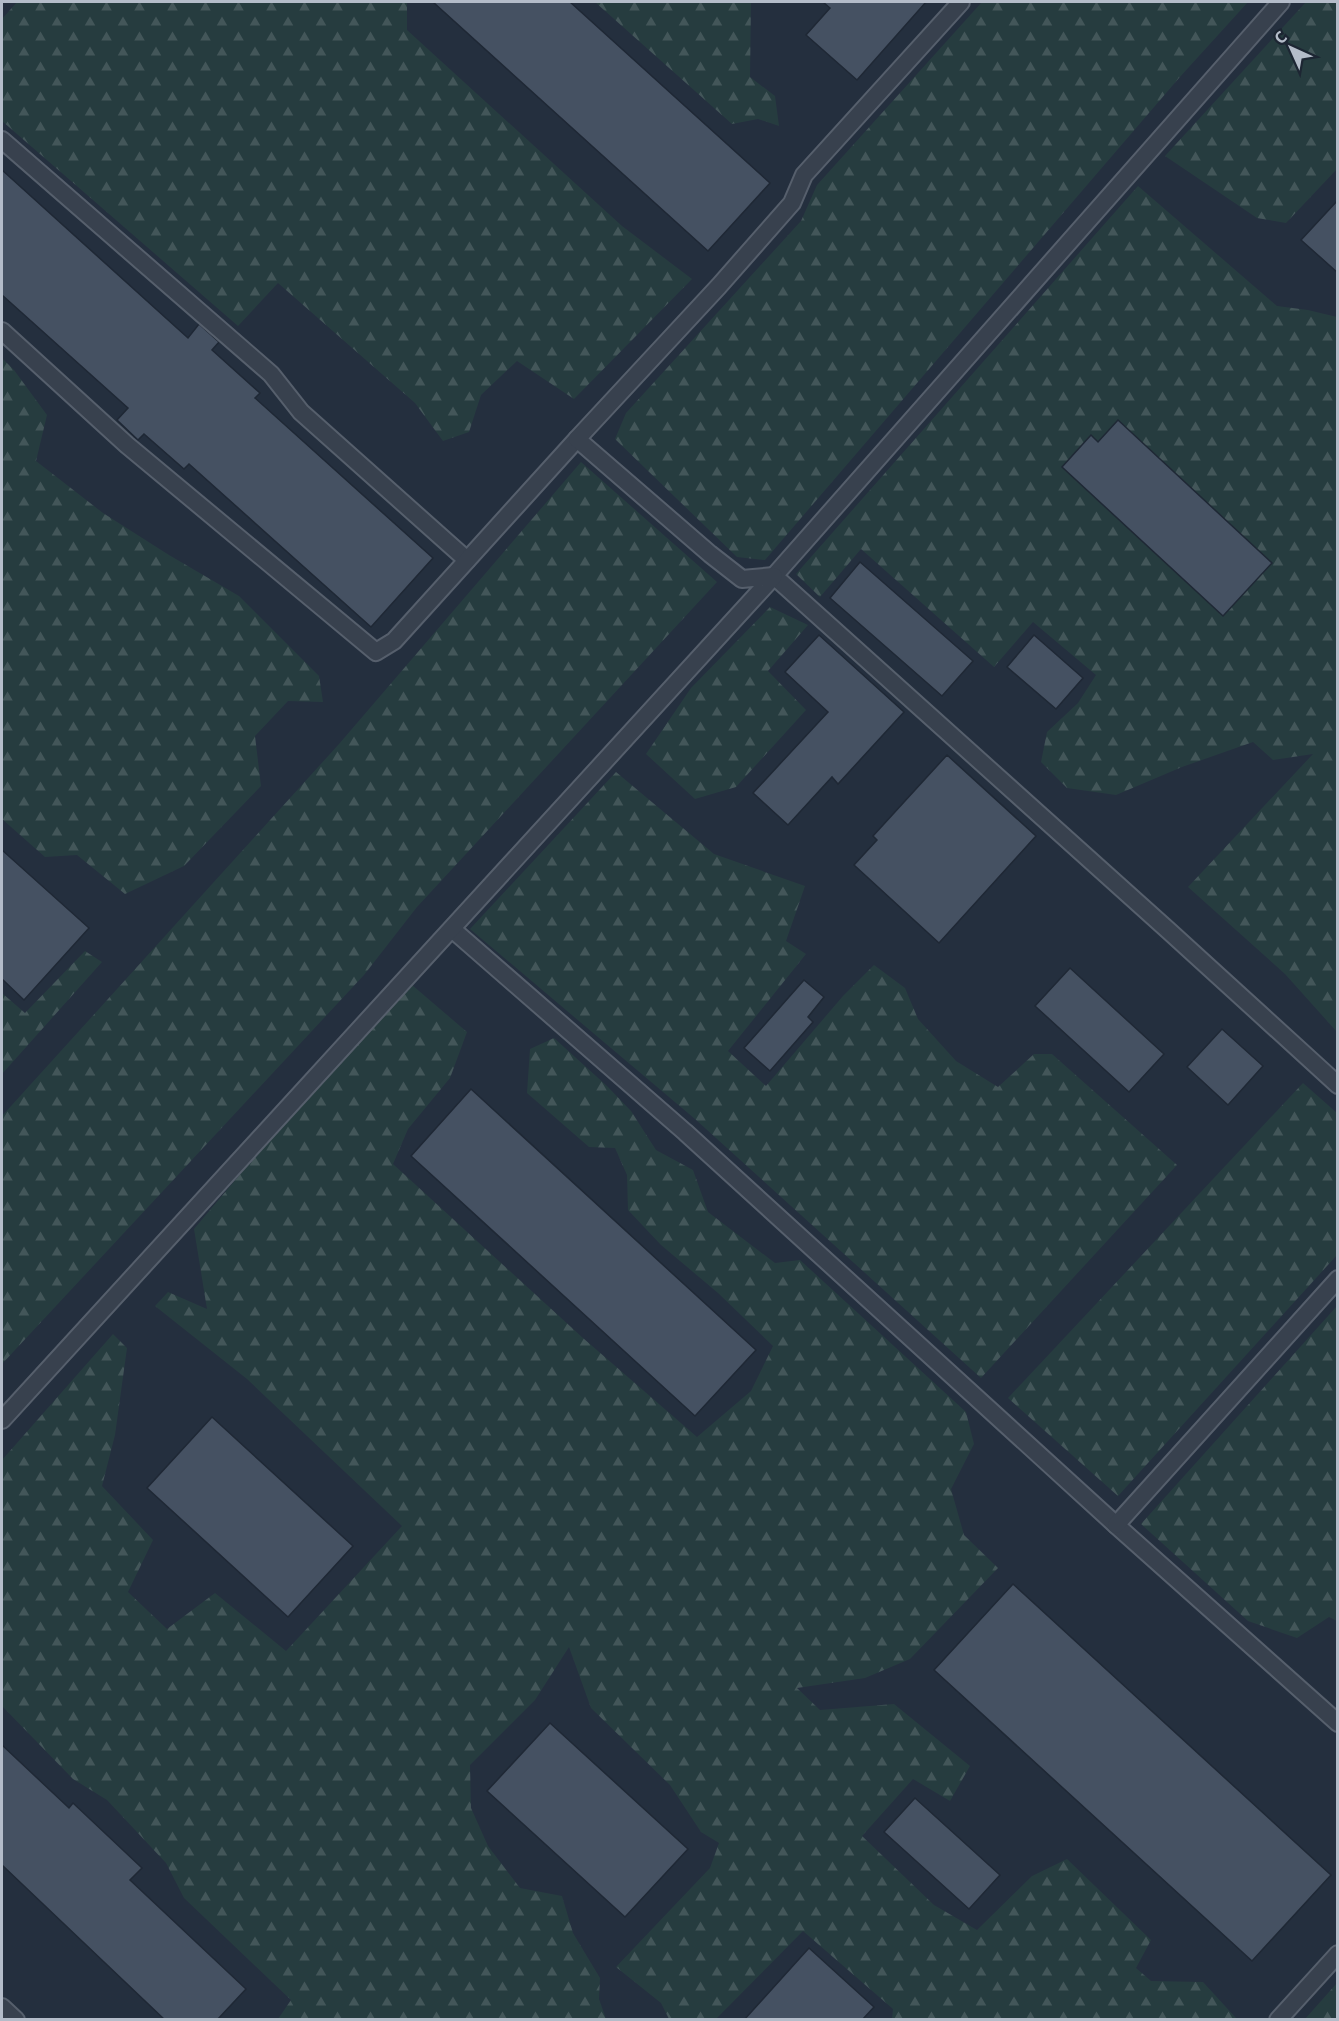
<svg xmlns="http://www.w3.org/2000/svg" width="1339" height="2021" font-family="'Open Sans',sans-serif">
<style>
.forest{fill:url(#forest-firs)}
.building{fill:#455162;stroke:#1f2835;stroke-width:1.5}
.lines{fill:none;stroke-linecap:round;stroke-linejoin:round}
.lane-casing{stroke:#565f6c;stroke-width:20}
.lane{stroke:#38414e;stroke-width:16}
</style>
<defs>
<pattern id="forest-firs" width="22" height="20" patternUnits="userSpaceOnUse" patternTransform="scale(1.5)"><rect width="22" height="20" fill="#263c3f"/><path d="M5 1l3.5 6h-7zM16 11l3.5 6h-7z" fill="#435659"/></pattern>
</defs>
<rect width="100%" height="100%" fill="#242f3e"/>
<g class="forest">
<path d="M17 2H407V30L622 226 692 279 574 399 517 361 481 395 469 432 443 441 415 403 278 283 238 326 2 121V19Z"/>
<path d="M595 2H751L750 77 775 96 779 126 758 119 732 124Z"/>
<path d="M982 2H1248L1179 78 765 560 737 557 615 439 626 413 801 221 817 185Z"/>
<path d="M1306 2H1337V169L1286 223 1257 218 1165 156Z"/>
<path d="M1138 186 1277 306 1308 310 1337 317V1032L1285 974 1188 887 1313 754 1273 760 1253 742 1182 767 1116 795 1067 788 1041 762 1047 732 1078 703 1096 675 1033 622 994 667 861 549 820 597 796 574Z"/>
<path d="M2 358 14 370 47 415 36 461 103 513 169 555 239 596 319 676 323 702 288 701 255 736 261 786 184 866 125 894 77 855 45 857 2 819Z"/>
<path d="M581 462 717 582 417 907 364 975 2 1364V1116L339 744Z"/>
<path d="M770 607 808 625 768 671 806 710 736 787 695 799 646 754 691 688Z"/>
<path d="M616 772 714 854 805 886 786 941 806 954 728 1051 766 1086 843 996 874 965 905 988 918 1019 956 1061 998 1087 1034 1054H1052L1177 1165 981 1378 695 1119 470 929Z"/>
<path d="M85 951 102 962 2 1074V993L25 1013Z"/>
<path d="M405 979 467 1032 450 1078 408 1129 393 1164 583 1338 697 1437 751 1391 773 1346 718 1293 661 1245 628 1210 627 1175 615 1148 589 1147 527 1093 530 1049 554 1038 607 1086 631 1111 656 1150 693 1170 708 1212 775 1263 800 1260 966 1412 974 1444 951 1489 964 1535 998 1568 910 1659 865 1678 797 1688 820 1710 894 1704 970 1766 950 1801 913 1779 862 1836 934 1905 977 1930 1032 1876 1067 1859 1151 1940 1136 1968 1151 1981 1203 1982 1236 2018 1235 2020 892 2019 893 2009 803 1931 716 2019H669L661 2003 616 1967 710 1868 719 1843 701 1832 670 1785 591 1708 569 1647 535 1700 470 1765 471 1808 488 1846 520 1888 562 1896 573 1933 600 1978 599 1999 606 2019H278L291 2000 184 1898 166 1863 107 1800 73 1779 2 1706V1460L113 1334 127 1348 115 1435 102 1486 153 1540 128 1592 167 1629 215 1593 286 1651 402 1526 247 1379 155 1306 168 1292 207 1309 194 1229Z"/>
<path d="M1303 1083 1337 1113V1255L1118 1496 1008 1398Z"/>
<path d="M1337 1306V1621L1329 1617 1297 1638 1248 1621 1141 1524Z"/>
<path d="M1337 1983V2019H1305Z"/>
</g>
<g class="building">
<path d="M433 2H570L770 183 708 251Z"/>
<path d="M823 2H926L857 80 806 35 830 8Z"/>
<path d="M2 170 188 338 199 324 219 342 212 350 260 393 255 398 433 558 371 627 189 464 184 469 144 434 138 440 117 420 128 408 2 295Z"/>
<path d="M1338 200V273L1301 240Z"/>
<path d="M1118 420 1272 563 1223 616 1062 467 1091 435 1098 442Z"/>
<path d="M860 562 973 661 942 696 830 598Z"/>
<path d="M819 635 904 712 838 784 832 777 788 825 753 793 828 712 785 672Z"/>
<path d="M1034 635 1083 678 1056 709 1007 667Z"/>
<path d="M947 755 1036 836 939 943 854 865 877 840 873 836Z"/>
<path d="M2 850 89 928 24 1000 2 979Z"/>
<path d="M1070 968 1164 1054 1129 1092 1035 1006Z"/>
<path d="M804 980 824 997 808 1017 813 1022 770 1071 744 1048Z"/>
<path d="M1222 1029 1263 1066 1228 1105 1187 1067Z"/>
<path d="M471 1089 756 1350 695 1416 411 1156Z"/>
<path d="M212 1417 353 1546 288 1617 147 1488Z"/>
<path d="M1013 1584 1331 1875 1252 1961 934 1670Z"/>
<path d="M550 1723 688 1849 625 1917 487 1791Z"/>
<path d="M2 1745 69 1808 73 1803 142 1868 130 1880 246 1989 217 2020H165L2 1865Z"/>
<path d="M915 1798 1000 1875 969 1909 884 1832Z"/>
<path d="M809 1948 874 2007 862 2020H744Z"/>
</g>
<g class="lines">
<defs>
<g id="lane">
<path d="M1281 2 774 576 1169 931 1338 1085"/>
<path d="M2 140 271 374 301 412 467 560"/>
<path d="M2 331 127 445 376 652 394 641 577 439"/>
<path d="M452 929 685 1132 1116 1525 1338 1723"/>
<path d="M2 1420 774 576 742 579 710 554 577 439 719 286 792 203 804 175 961 2"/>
<path d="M1116 1525 1338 1279"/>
<path d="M2 2007 16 2020"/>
<path d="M1278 2020 1338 1954"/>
</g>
</defs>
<use href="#lane" class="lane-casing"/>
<use href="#lane" class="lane"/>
</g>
<rect width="1339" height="2021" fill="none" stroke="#b4bcc9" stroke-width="6"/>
<g transform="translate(1291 48) rotate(315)" stroke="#1d2633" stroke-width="4.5" paint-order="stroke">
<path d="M0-4.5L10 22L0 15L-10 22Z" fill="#b4bcc9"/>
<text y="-9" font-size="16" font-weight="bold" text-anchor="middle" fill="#b4bcc9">С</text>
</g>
</svg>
